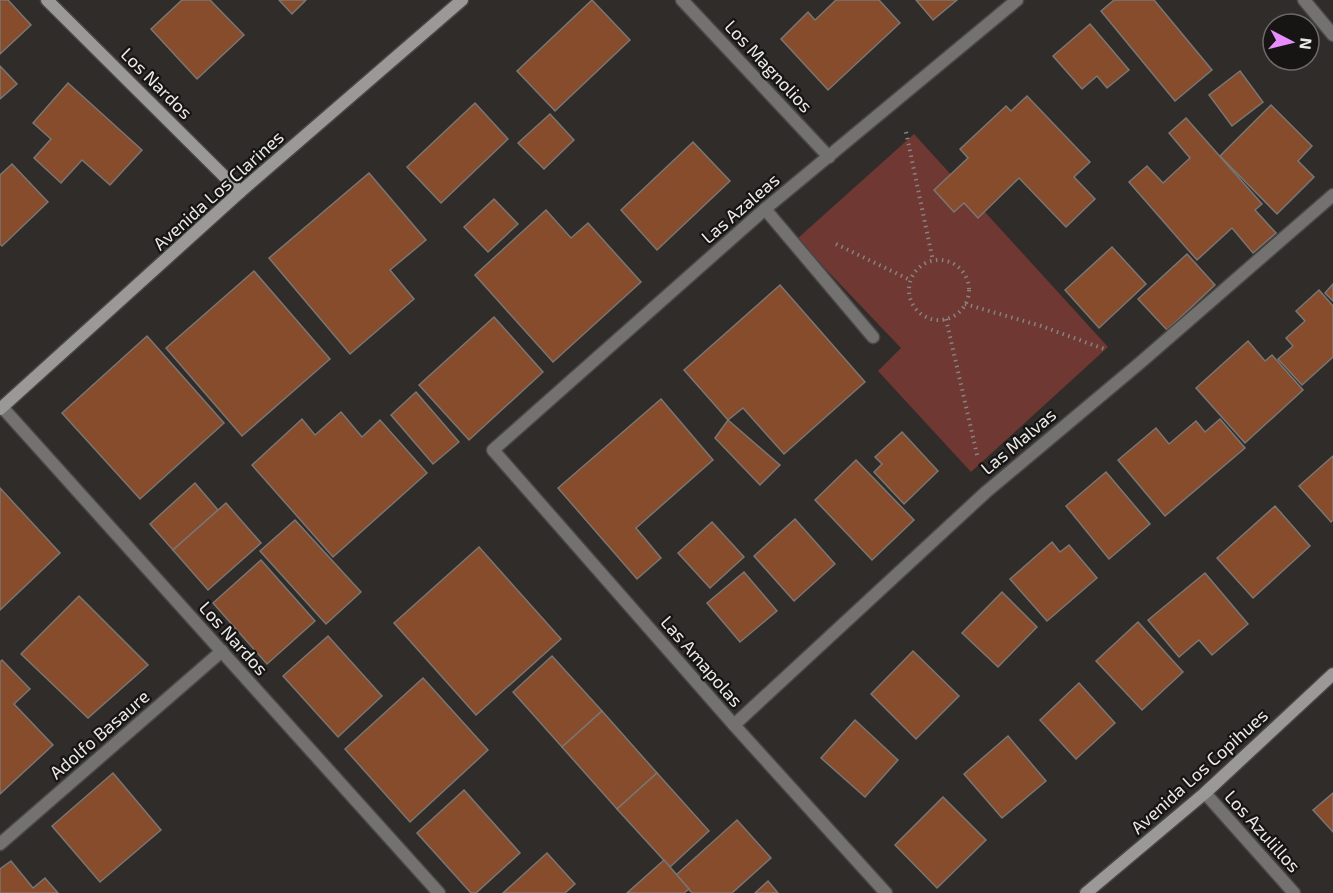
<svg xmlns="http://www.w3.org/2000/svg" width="1333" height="893" font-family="'Exo 2',sans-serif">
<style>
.green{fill:#703833}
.building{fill:#864c2c;stroke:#7a7674;stroke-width:1.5}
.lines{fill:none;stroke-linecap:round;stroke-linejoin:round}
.street-casing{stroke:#494745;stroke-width:15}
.secondary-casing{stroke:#494745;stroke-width:15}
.path{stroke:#868381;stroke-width:4;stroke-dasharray:1.5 4.5;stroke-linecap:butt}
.street{stroke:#737271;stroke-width:12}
.secondary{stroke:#9a9997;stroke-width:12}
.labels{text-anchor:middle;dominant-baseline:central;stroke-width:4.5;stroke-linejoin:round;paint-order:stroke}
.street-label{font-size:18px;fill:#eceae9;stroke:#161514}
</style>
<rect width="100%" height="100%" fill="#2f2c2a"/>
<path class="green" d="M914 134 1108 347 971 472 878 371 901 348 797 239Z"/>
<g class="building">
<path d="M0 0H8L31 25 0 54Z"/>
<path d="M182 0H210L244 35 197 79 151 29Z"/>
<path d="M279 0H306L292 14Z"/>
<path d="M592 0 630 40 555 111 517 71Z"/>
<path d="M836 0H879L900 23 828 90 781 39 808 12 815 20Z"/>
<path d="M916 0H957L933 20Z"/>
<path d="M1114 0H1154L1212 70 1175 101 1101 11Z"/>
<path d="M1090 24 1129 70 1107 88 1097 76 1082 89 1053 56Z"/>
<path d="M0 66 17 84 0 99Z"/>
<path d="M1240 71 1263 102 1232 126 1209 95Z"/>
<path d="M68 83 142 150 110 185 82 160 61 183 34 158 51 139 33 123Z"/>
<path d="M1027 96 1090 162 1074 177 1095 199 1066 227 1019 178 978 218 964 203 954 212 934 190 968 158 960 149 1006 106 1011 111Z"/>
<path d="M475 103 508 139 441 203 407 167Z"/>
<path d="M1271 105 1312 146 1298 161 1314 177 1277 214 1220 156Z"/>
<path d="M550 114 574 140 544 169 518 143Z"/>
<path d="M1186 118 1262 204 1255 210 1276 233 1253 253 1232 228 1197 260 1129 182 1147 166 1163 183 1190 158 1169 133Z"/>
<path d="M693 142 730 181 657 250 621 210Z"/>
<path d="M12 164 48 202 2 246 0 244V175Z"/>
<path d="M369 173 426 240 390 270 414 299 350 354 269 258Z"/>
<path d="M494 199 518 224 488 252 464 227Z"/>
<path d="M546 210 571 238 588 223 641 282 553 362 475 275Z"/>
<path d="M1112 247 1146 284 1099 328 1065 290Z"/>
<path d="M1187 254 1215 285 1167 330 1138 299Z"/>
<path d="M254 271 330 359 242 436 166 348Z"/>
<path d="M1333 284V301L1325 293Z"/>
<path d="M780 285 865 382 784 454 743 408 728 420 684 370Z"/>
<path d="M1319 290 1333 306V357L1302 385 1278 359 1293 346 1286 338 1305 321 1296 311Z"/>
<path d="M494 317 543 372 469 440 419 385Z"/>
<path d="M147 336 224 423 140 499 62 413Z"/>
<path d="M1248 341 1265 361 1272 355 1303 390 1245 443 1196 388Z"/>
<path d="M416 392 459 442 433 464 391 415Z"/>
<path d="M661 399 713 460 636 528 661 558 637 579 558 488Z"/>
<path d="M341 412 362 437 380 420 427 473 333 557 252 465 302 419 315 435Z"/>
<path d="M1220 419 1245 448 1165 516 1118 460 1156 428 1169 444 1196 421 1205 432Z"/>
<path d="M728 420 780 465 760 485 715 438Z"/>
<path d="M902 432 938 471 904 504 874 472 882 464 875 457Z"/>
<path d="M1333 456V520L1331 522 1299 486Z"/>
<path d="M856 460 914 520 872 560 815 500Z"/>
<path d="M1106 472 1150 524 1109 559 1066 506Z"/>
<path d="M195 483 218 510 173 550 150 524Z"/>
<path d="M0 488 60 553 0 610Z"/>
<path d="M226 503 261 543 208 590 173 550Z"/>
<path d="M1275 506 1310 546 1253 598 1217 558Z"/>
<path d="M795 519 835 564 794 601 754 556Z"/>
<path d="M295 520 361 592 326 624 260 551Z"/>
<path d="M712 522 744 557 710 588 678 553Z"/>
<path d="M1052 542 1060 552 1069 545 1097 578 1047 621 1010 579Z"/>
<path d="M479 547 561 639 476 715 394 623Z"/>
<path d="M261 560 315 621 267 664 213 603Z"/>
<path d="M744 572 777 611 740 642 707 603Z"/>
<path d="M1205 573 1248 624 1212 655 1199 640 1179 657 1148 620Z"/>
<path d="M1002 592 1037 627 998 667 962 633Z"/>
<path d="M79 596 148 665 88 718 21 654Z"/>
<path d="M1138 622 1183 672 1142 710 1096 661Z"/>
<path d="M328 636 382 696 338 737 283 676Z"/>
<path d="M913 651 959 696 916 739 871 694Z"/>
<path d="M552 656 602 711 562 747 513 692Z"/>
<path d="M2 660 30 689 14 704 53 745 0 794V662Z"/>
<path d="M423 678 488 750 410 822 345 749Z"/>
<path d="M1079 683 1115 723 1076 759 1040 720Z"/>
<path d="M602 711 657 773 617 809 562 747Z"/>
<path d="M855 720 898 760 865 797 821 758Z"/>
<path d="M1008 736 1046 781 1002 818 964 774Z"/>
<path d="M113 773 161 830 100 882 52 826Z"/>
<path d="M657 773 709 831 670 867 617 809Z"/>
<path d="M464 790 520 853 476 893H471L417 833Z"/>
<path d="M1333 793V832L1313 810Z"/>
<path d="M943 797 986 840 937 888 895 845Z"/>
<path d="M737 820 771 858 732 893H692L676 875Z"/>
<path d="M547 853 575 884 565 893H503Z"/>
<path d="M664 860 689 889 684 893H627Z"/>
<path d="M11 861 33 888 45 878 58 893H0V869Z"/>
<path d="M768 881 778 893H755Z"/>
</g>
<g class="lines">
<defs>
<g id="street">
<path d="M682 0 829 157"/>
<path d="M1304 0 1333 35"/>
<path d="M765 209 873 337"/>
<path d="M2 407 439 893"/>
<path d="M734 725 986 492 1141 362 1333 195"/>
<path d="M1205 793 1294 893"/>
<path d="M0 844 222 651"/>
<path d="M886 893 734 725 493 450 765 209 1017 0"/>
</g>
<g id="secondary">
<path d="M47 0 240 192"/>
<path d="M0 409 240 192 462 0"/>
<path d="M1086 893 1205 793 1333 674"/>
</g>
</defs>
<use href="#street" class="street-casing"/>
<use href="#secondary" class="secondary-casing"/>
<g class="path">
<path d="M906 132 933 261"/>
<path d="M836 244 910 280"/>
<circle cx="939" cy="290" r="30"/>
<path d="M965 304 1041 326 1107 350"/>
<path d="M946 319 978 459"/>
</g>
<use href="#street" class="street"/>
<use href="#secondary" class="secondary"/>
</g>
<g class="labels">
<g class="street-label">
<text transform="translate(769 66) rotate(47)">Los Magnolios</text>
<text transform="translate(157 83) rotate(45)">Los Nardos</text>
<text transform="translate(218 190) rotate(-42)">Avenida Los Clarines</text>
<text transform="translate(740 208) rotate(-41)">Las Azaleas</text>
<text transform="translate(1018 441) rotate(-40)">Las Malvas</text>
<text transform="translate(234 638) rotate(48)">Los Nardos</text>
<text transform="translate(702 661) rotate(49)">Las Amapolas</text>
<text transform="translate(99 734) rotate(-41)">Adolfo Basaure</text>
<text transform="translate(1199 771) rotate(-42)">Avenida Los Copihues</text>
<text transform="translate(1263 831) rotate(48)">Los Azulillos</text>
</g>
</g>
<g transform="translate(1291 42) rotate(97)"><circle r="28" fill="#161514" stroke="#6c6a69" stroke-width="1.5"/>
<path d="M0-4.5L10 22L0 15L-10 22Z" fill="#e98dfe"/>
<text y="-9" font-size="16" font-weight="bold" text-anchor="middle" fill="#eceae9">N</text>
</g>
</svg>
